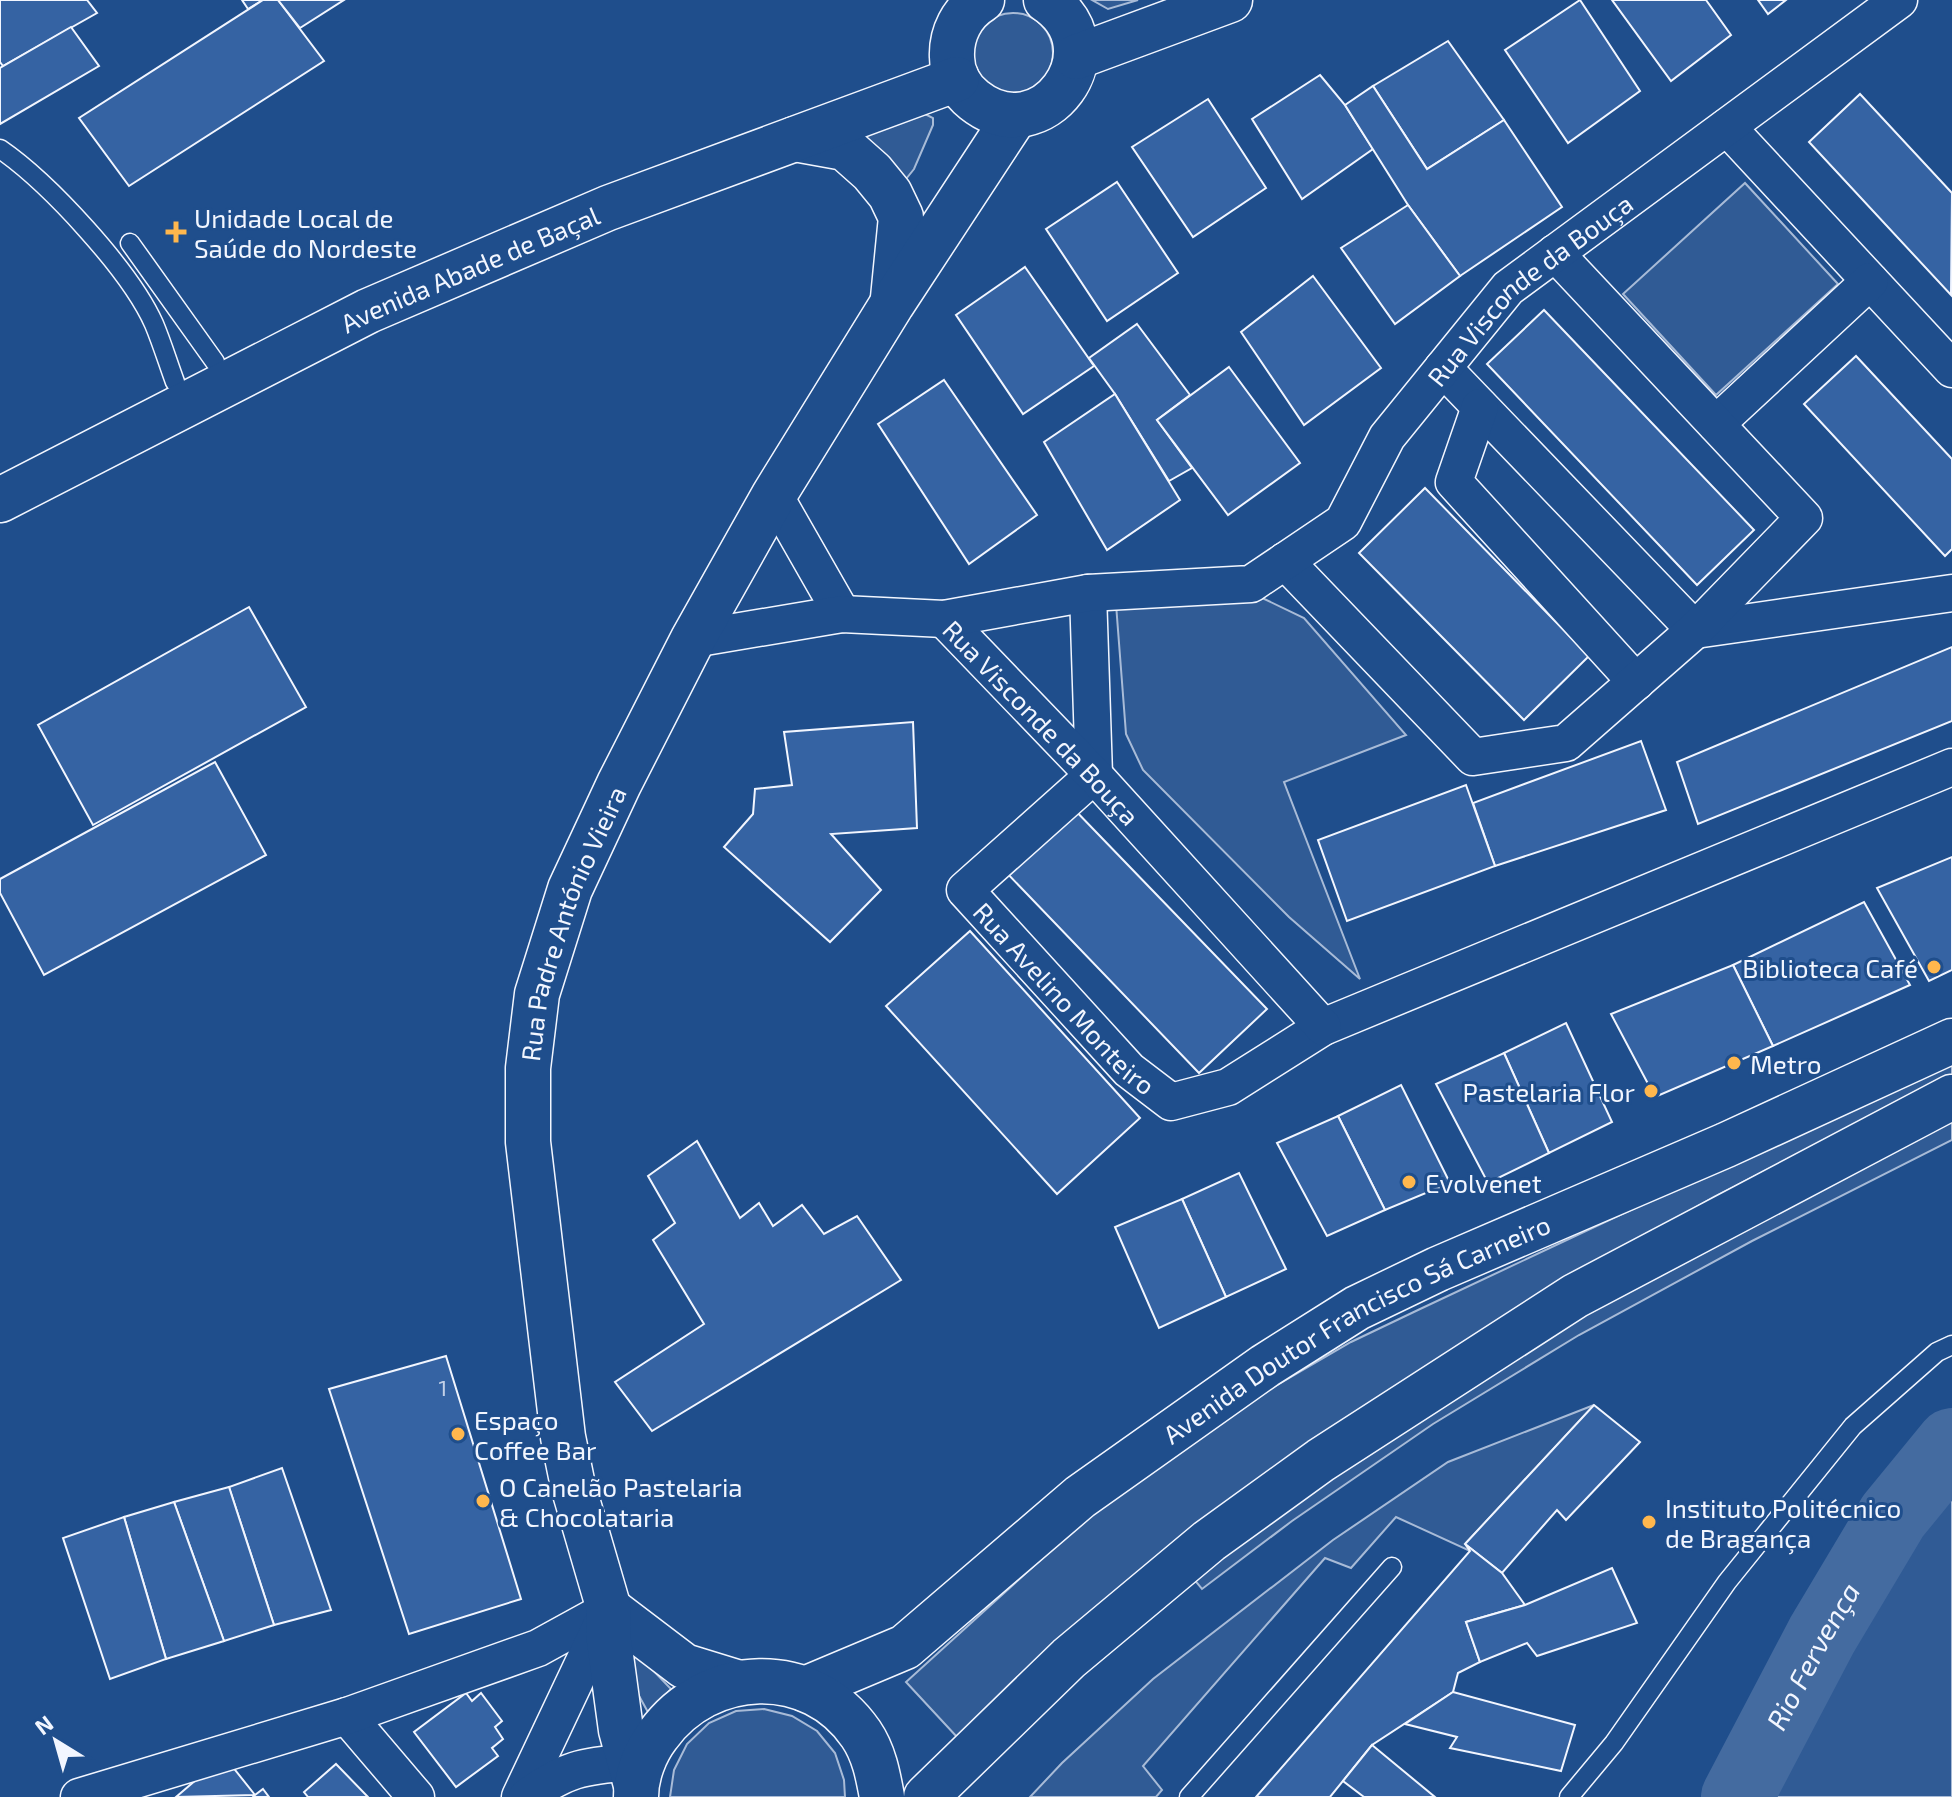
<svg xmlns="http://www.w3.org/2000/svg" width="1952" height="1797" font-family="'Exo 2',sans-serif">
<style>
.built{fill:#305b95;stroke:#a8bbd7;stroke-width:2}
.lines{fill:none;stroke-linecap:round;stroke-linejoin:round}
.river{stroke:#446ba0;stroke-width:72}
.building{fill:#3563a3;stroke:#f2f6ff;stroke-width:2}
.lane-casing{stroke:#f2f6ff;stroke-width:21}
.street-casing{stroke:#f2f6ff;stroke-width:39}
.secondary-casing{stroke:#f2f6ff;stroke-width:47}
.primary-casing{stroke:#f2f6ff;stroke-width:47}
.lane{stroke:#1f4e8c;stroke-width:18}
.street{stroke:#1f4e8c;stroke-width:36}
.secondary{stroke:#1f4e8c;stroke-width:44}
.primary{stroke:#1f4e8c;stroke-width:44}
.poi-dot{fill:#ffb74d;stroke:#1f4e8c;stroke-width:3}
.labels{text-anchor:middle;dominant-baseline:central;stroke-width:6;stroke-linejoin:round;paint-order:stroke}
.number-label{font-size:22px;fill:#c3d1e8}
.poi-label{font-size:26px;fill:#f2f6ff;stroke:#1f4e8c;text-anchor:start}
.street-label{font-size:26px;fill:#f2f6ff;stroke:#1f4e8c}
.water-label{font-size:28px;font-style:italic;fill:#f2f6ff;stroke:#1f4e8c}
</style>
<rect width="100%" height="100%" fill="#1f4e8c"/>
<g class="built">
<path d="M1092 0H1138L1108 9Z"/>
<circle cx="1013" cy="53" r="40"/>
<path d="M923 113 933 118V125L914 169 906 179 899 182 860 133Z"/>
<path d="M1745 183 1838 284 1716 395 1623 294Z"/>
<path d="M1258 596 1304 618 1406 735 1284 782 1360 979 1289 917 1143 770 1126 734 1116 604Z"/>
<path d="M1952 1064V1075L1714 1197 1573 1278 1091 1611 1015 1679 957 1737 906 1682 1089 1516 1248 1402 1351 1342 1418 1310 1752 1153Z"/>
<path d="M1952 1122V1140L1752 1241 1579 1335 1433 1424 1292 1521 1202 1589 1192 1577 1287 1505 1571 1323 1871 1160Z"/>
<path d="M1594 1405 1466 1543 1470 1551 1396 1517 1351 1568 1325 1558 1143 1766 1162 1790 1156 1797H1030L1062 1763 1153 1679 1333 1540 1448 1462Z"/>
<path d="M1952 1488V1797H1765L1835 1638Z"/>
<path d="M621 1637 671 1689 649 1714 638 1694Z"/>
<path d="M764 1709 792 1716 817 1731 835 1753 844 1780 845 1797H670L674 1770 687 1744 709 1723 736 1711Z"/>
</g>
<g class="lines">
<path class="river" id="s1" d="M1737 1797 1822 1635 1893 1516 1952 1444"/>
</g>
<g class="building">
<path d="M0 0H87L97 13 3 66 0 62Z"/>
<path d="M242 0H263L248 9Z"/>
<path d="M263 0H278L324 61 129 186 79 118Z"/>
<path d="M278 0H344L300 28Z"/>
<path d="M1580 0 1640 91 1568 143 1505 50Z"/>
<path d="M1612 0H1706L1731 35 1671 81Z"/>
<path d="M1758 0H1786L1768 14Z"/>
<path d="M71 27 99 66 0 124V68Z"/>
<path d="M1448 41 1504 120 1427 169 1373 86Z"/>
<path d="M1320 75 1345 105 1373 149 1302 199 1252 119Z"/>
<path d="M1373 86 1427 169 1504 120 1562 207 1460 276 1408 205 1345 105Z"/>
<path d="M1860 94 1952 193 1951 295 1809 142Z"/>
<path d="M1208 99 1266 188 1193 237 1132 147Z"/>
<path d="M1117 182 1178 273 1107 321 1046 229Z"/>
<path d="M1408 205 1460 276 1395 324 1341 248Z"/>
<path d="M1025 267 1094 366 1023 414 956 315Z"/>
<path d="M1313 276 1381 368 1304 425 1241 332Z"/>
<path d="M1544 310 1754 530 1697 585 1487 364Z"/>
<path d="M1137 324 1190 395 1157 420 1192 468 1169 481 1115 394 1089 358Z"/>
<path d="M1856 356 1952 459V549L1945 556 1804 404Z"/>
<path d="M1229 367 1300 463 1228 515 1157 420Z"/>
<path d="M944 380 1037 515 969 564 878 424Z"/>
<path d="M1115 394 1180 500 1107 550 1044 442Z"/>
<path d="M1425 488 1589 656 1524 720 1359 553Z"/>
<path d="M249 607 306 707 93 825 38 725Z"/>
<path d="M1952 647V721L1698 824 1677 762Z"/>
<path d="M913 722 917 828 831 834 881 890 830 942 724 847 753 814 755 789 792 785 784 732Z"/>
<path d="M1641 741 1666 810 1495 866 1473 803Z"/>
<path d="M215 762 266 855 44 975 0 893V879Z"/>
<path d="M1466 785 1495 866 1347 921 1318 840Z"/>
<path d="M1070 805 1267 1009 1199 1073 1003 869Z"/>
<path d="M1952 857V970L1929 981 1877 888Z"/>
<path d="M1864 902 1910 985 1773 1046 1733 965Z"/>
<path d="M970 931 1140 1118 1057 1194 886 1006Z"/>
<path d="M1733 965 1773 1046 1655 1097 1611 1014Z"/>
<path d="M1566 1023 1612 1122 1549 1153 1504 1053Z"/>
<path d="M1504 1053 1549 1153 1488 1183 1436 1084Z"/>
<path d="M1401 1085 1450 1183 1385 1210 1338 1116Z"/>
<path d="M1338 1116 1385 1210 1327 1236 1277 1143Z"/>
<path d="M697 1141 740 1218 759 1203 773 1226 802 1205 824 1234 857 1216 901 1280 652 1431 615 1382 704 1324 653 1240 675 1223 648 1176Z"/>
<path d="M1239 1173 1286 1269 1226 1297 1182 1199Z"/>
<path d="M1182 1199 1226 1297 1159 1328 1115 1227Z"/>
<path d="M446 1356 521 1599 409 1634 329 1389Z"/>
<path d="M1594 1405 1640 1442 1566 1520 1557 1510 1502 1573 1465 1544Z"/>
<path d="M282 1468 331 1610 274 1625 229 1487Z"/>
<path d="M229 1487 274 1625 224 1641 174 1502Z"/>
<path d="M174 1502 224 1641 166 1659 124 1517Z"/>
<path d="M124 1517 166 1659 110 1679 63 1538Z"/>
<path d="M1465 1544 1502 1573 1525 1605 1466 1622 1480 1662 1458 1673 1453 1692 1372 1745 1330 1797H1256L1470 1551Z"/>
<path d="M1612 1568 1637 1623 1537 1656 1527 1643 1480 1662 1466 1622 1525 1605Z"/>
<path d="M1453 1692 1575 1725 1561 1771 1450 1748 1457 1737 1405 1724Z"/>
<path d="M466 1693 472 1701 481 1693 502 1721 495 1727 503 1739 492 1748 498 1756 456 1787 414 1732Z"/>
<path d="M1372 1745 1435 1797H1364L1343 1781Z"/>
<path d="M224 1756 255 1795 176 1797Z"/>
<path d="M336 1764 368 1797H308L304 1792Z"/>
<path d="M263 1789 269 1797H253L255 1795Z"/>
</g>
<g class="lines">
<defs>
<g id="lane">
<path d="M0 149C48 182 130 270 154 324 162 343 168 363 175 382"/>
<path d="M130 243 215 362"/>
<path d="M1189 1797 1392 1567"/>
<path d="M1569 1797 1614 1743 1727 1582 1853 1426 1937 1352 1952 1345"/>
</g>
<g id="street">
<path d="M1727 127 1952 369"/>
<path d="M1443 368 1695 630 1952 593"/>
<path d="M1480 407 1454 482 1636 682"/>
<path d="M1716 424 1870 281"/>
<path d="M774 495 842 614"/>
<path d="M1285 561 1473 757 1566 743 1695 630 1804 518 1555 253"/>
<path id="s2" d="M1088 593 1094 775 965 890 1129 1070 1171 1102 1228 1087 1323 1027 1952 767"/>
<path id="s3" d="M944 619 1094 775 1323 1027"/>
<path id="s4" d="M693 639 842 614 944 619 1088 593 1251 584 1343 522 1387 437 1508 288 1899 0"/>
<path d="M347 1716 416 1797"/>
<path d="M79 1797 347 1716 538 1648 609 1609"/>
<path d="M520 1797 609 1609"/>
<path d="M527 1797C565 1769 583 1766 630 1762"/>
</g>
<g id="secondary">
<path d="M795 139 845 148 872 172 890 194 901 217 893 298"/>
<path d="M609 1609 684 1666 736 1682"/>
<path id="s5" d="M636 1785 621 1730 608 1634 609 1609 573 1486 563 1437 528 1142V1068L537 994 570 889 619 784 693 639 774 495 892 304 1016 115"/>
</g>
<g id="primary">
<path d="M982 0C962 12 951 34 952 57 952 74 961 90 974 100 1042 154 1120 49 1046 0"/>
<path d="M1076 57 1230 0"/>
<path id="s6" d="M0 500 368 311 608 208 957 79"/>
<path id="s7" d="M805 1689 905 1647 1080 1497 1265 1366 1357 1308 1438 1269 1726 1145 1952 1041"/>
<path d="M636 1797C636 1775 645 1752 658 1735 708 1666 811 1661 861 1734 874 1753 878 1775 882 1797"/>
<path d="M926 1797 1069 1658 1209 1541 1321 1460 1575 1296 1952 1097"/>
</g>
</defs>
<use href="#lane" class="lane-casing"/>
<use href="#street" class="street-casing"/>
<use href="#secondary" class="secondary-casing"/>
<use href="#primary" class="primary-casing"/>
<use href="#lane" class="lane"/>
<use href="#street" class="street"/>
<use href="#secondary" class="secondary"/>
<use href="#primary" class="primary"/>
</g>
<g class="poi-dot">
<path d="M172 220h8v8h8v8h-8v8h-8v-8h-8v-8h8z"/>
<circle cx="1934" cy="967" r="8"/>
<circle cx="1734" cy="1063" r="8"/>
<circle cx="1651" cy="1091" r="8"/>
<circle cx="1409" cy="1182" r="8"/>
<circle cx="458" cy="1434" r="8"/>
<circle cx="483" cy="1501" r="8"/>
<circle cx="1649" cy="1522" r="8"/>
</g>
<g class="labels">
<g class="number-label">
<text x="443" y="1387">1</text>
</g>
<g class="poi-label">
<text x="194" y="217">Unidade Local de<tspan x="194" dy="30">Saúde do Nordeste</tspan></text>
<text x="1918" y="967" text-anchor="end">Biblioteca Café</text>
<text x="1750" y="1063">Metro</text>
<text x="1635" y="1091" text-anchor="end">Pastelaria Flor</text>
<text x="1425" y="1182">Evolvenet</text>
<text x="474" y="1419">Espaço<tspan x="474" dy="30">Coffee Bar</tspan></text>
<text x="499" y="1486">O Canelão Pastelaria<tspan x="499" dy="30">&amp; Chocolataria</tspan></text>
<text x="1665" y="1507">Instituto Politécnico<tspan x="1665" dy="30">de Bragança</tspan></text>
</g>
<g class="street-label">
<text stroke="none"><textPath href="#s6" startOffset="524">Avenida Abade de Baçal</textPath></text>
<text stroke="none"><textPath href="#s4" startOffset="976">Rua Visconde da Bouça</textPath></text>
<text stroke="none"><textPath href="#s3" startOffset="142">Rua Visconde da Bouça</textPath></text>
<text stroke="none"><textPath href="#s5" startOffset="880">Rua Padre António Vieira</textPath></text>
<text stroke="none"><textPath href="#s2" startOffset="502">Rua Avelino Monteiro</textPath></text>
<text stroke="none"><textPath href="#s7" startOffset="664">Avenida Doutor Francisco Sá Carneiro</textPath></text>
</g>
<g class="water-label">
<text stroke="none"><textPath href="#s1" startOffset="160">Rio Fervença</textPath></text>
</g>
</g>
<g transform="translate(56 1741) rotate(323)" stroke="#1f4e8c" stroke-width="6" paint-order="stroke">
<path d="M0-6L14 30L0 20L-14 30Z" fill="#f2f6ff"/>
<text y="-12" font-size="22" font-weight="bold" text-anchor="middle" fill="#f2f6ff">N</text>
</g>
</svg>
